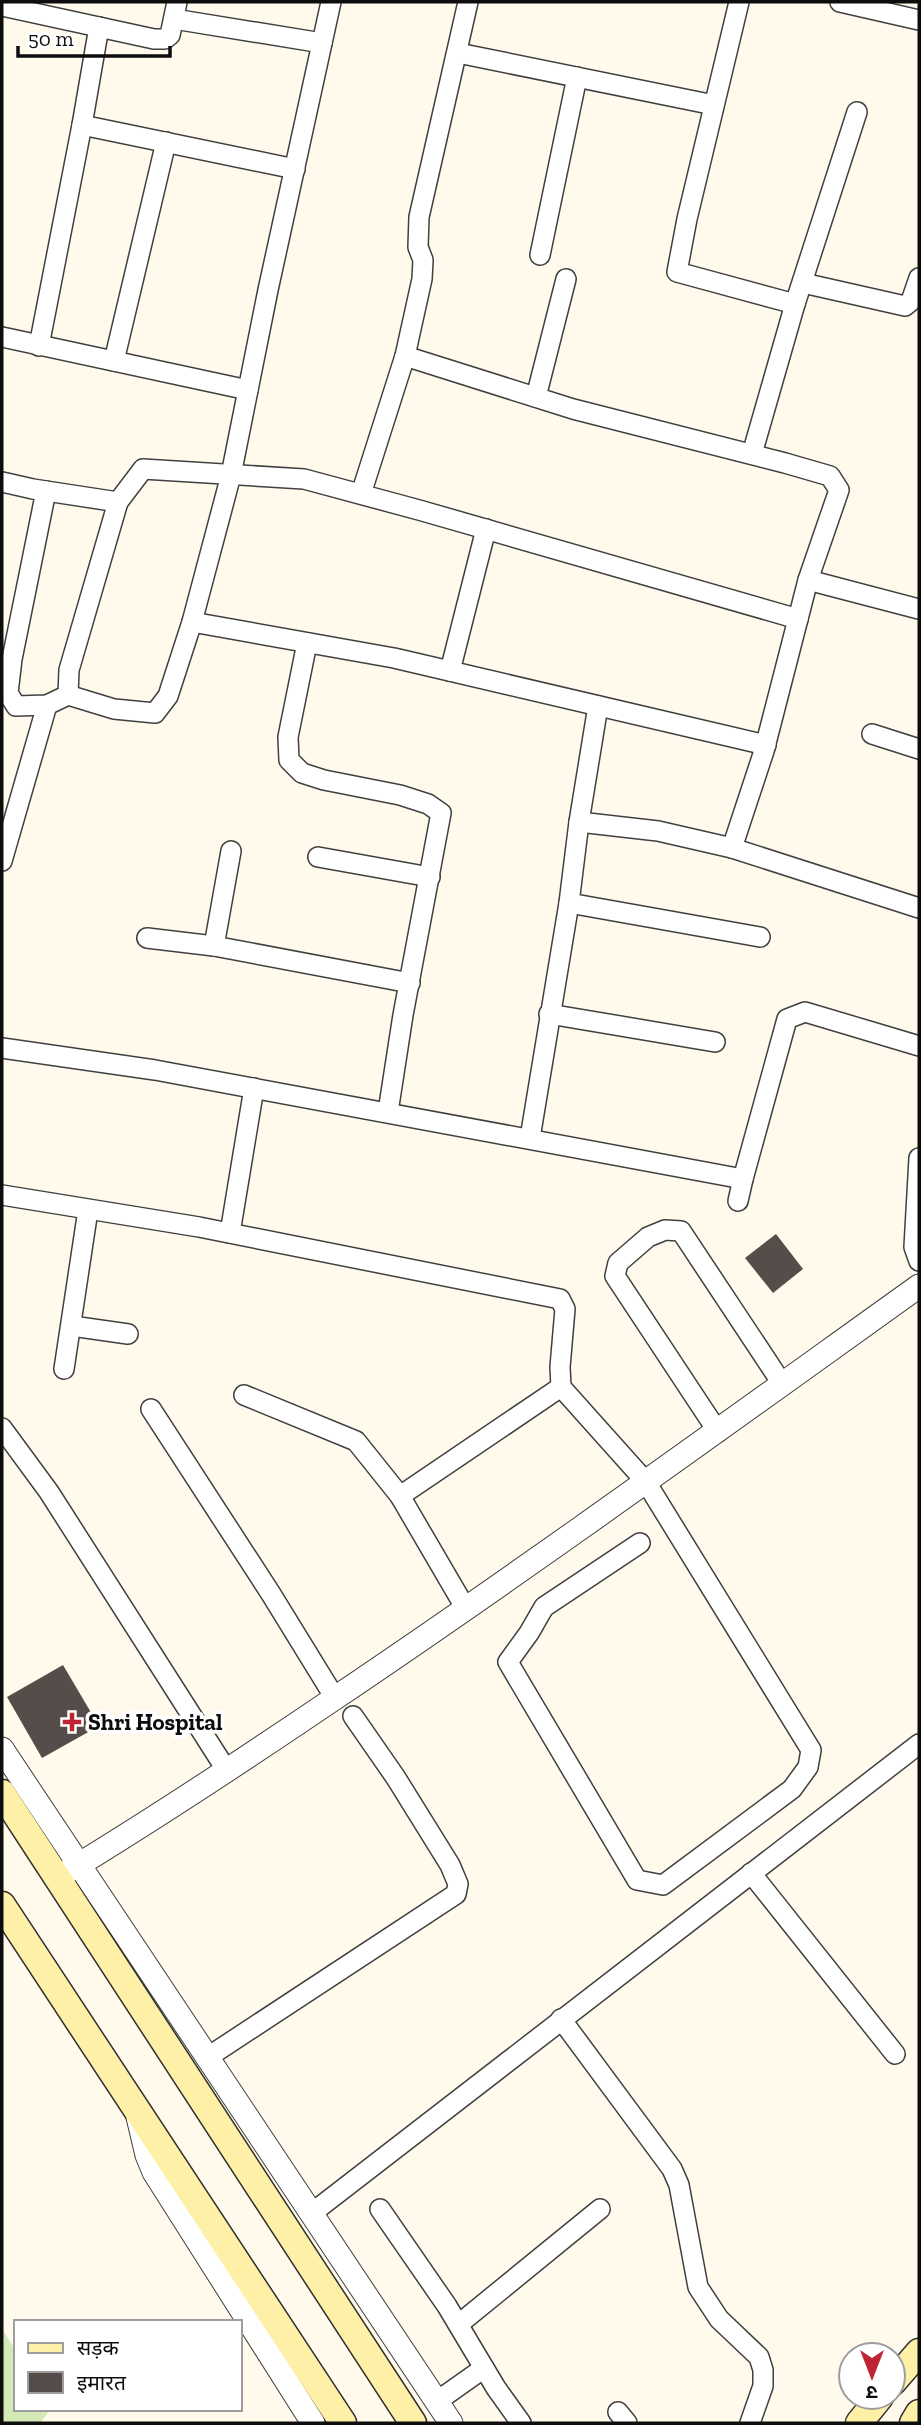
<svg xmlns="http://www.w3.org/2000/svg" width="921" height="2425" font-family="'Zilla Slab','Noto Sans Devanagari',serif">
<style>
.green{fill:#d3e9b6}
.building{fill:#554d49}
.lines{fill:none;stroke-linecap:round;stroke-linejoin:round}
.minor-casing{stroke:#404040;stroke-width:22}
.tertiary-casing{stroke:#404040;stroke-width:25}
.secondary-casing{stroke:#2f2f2f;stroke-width:29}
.minor{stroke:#fff;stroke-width:19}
.tertiary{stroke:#fff;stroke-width:23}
.secondary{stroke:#fff0a7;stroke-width:26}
.poi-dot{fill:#be2434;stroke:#fff;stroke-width:2.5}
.labels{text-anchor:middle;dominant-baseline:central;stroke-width:7;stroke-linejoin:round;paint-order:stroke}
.poi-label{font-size:23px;font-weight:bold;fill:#0d0d0d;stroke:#fff;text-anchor:start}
</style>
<rect width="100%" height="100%" fill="#fffaec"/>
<path class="green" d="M2 2329 16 2351V2409H51L40 2423H2Z"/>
<g class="building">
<path d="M776 1234 803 1269 773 1293 745 1258Z"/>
<path d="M63 1665 99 1726 42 1758 7 1697Z"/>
</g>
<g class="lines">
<defs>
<g id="minor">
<path d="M739 2 687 219 677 272 795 304"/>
<path d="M840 2 919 20"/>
<path d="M2 6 154 39H165L170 35 177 2"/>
<path d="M174 19 322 43"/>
<path d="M99 27 82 125 295 169"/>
<path d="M458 53 714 105"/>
<path d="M540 255 577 77"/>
<path d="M803 283 905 306 911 301 919 278"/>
<path d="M2 337 248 390"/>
<path d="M39 346 82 125"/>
<path d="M405 356 422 279 423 260 418 247 419 217 468 2"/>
<path d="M114 361 166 142"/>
<path d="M536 397 566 279"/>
<path d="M752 454 795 304 857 112"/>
<path d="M2 482 33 489 118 502"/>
<path d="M46 491 12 659 8 693 16 706 47 705 68 695 114 709 155 713 168 696 192 622 231 475 268 290 331 2"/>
<path d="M361 494 405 356 573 409 785 463 830 476 839 490 808 580 764 751 732 848"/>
<path d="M808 580 919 609"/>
<path d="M192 622 394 658 766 745"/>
<path d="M307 643 288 737 289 760 302 773 324 780 400 795 428 804 441 813 403 1015 388 1112"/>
<path d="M450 671 486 529"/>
<path d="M68 695 69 670 118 502 143 469 304 479 419 510 798 619"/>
<path d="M872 734 919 749"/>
<path d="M579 822 658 831 732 848 919 908"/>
<path d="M231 851 214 946 410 983"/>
<path d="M318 857 430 877"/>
<path d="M2 861 47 705"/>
<path d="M569 903 760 937"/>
<path d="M147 938 214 946"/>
<path d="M549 1014 715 1042"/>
<path d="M2 1048 155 1070 743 1179 787 1019 805 1012 919 1046"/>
<path d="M530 1138 569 903 579 822 598 706"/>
<path d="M919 1158 914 1247 919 1261"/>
<path d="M2 1195 199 1227 560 1299 565 1309 560 1367 561 1387 646 1482 811 1750 808 1767 792 1789 663 1885 637 1880 508 1662 529 1633 544 1607 640 1543"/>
<path d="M738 1201 743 1179"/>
<path d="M230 1233 254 1088"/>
<path d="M72 1326 128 1334"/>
<path d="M64 1369 88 1210"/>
<path d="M244 1395 356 1441 400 1496 466 1609"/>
<path d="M151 1409 271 1594 335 1698"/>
<path d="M2 1428 49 1492 227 1771"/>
<path d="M718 1432 615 1276 618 1263 648 1237 665 1230 681 1231 783 1385"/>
<path d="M400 1496 561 1387"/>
<path d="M751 1873 895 2054"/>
<path d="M561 2019 672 2169 679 2185 698 2287 719 2319 759 2357 763 2370V2386L750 2423"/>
<path d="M208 2057 456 1894 458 1884 450 1865 396 1778 353 1716"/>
<path d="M380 2209 447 2306 496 2388 521 2423"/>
<path d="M312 2213 919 1744"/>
<path d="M459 2324 600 2209"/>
<path d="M436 2402 484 2368"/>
<path d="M618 2412 627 2423"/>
</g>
<g id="tertiary">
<path d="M2 1749 451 2423"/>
<path d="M57 1878C151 1821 242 1761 332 1700 531 1566 725 1425 919 1286"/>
<path d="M138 2117 147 2155 154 2172 313 2423"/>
</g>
<g id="secondary">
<path d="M2 1793 413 2423"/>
<path d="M2 1905 343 2423"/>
<path d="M893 2382 919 2352"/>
<path d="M859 2423 880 2397"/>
<path d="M913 2423 919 2413"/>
</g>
</defs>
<use href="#minor" class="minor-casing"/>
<use href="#tertiary" class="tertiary-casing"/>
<use href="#secondary" class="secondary-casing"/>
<use href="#minor" class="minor"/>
<use href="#tertiary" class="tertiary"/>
<use href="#secondary" class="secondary"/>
</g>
<path class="poi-dot" d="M68.5 1711.5h7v7h7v7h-7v7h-7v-7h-7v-7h7z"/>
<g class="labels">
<g class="poi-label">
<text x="88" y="1722">Shri Hospital</text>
</g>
</g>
<rect width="921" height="2425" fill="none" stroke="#0d0d0d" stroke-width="7"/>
<rect x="14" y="2320" width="228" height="91" fill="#ffffff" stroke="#9e9e9e" stroke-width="2"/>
<rect x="28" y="2343" width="35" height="10" fill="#fff0a7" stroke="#9e9e9e" stroke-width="2"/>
<text x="77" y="2355" font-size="21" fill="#0d0d0d">सड़क</text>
<rect x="28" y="2372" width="35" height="21" fill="#554d49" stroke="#9e9e9e" stroke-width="2"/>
<text x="77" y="2390" font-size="21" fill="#0d0d0d">इमारत</text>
<g transform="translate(872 2376) rotate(180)"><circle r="33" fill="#ffffff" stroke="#9e9e9e" stroke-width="2"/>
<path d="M0-5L12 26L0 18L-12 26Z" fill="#be2434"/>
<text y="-10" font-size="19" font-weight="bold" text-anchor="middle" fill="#0d0d0d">उ</text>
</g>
<path d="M18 46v10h152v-10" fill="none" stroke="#0d0d0d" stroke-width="3.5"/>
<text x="28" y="46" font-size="21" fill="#0d0d0d" stroke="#ffffff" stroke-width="5" paint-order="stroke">50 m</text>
</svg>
